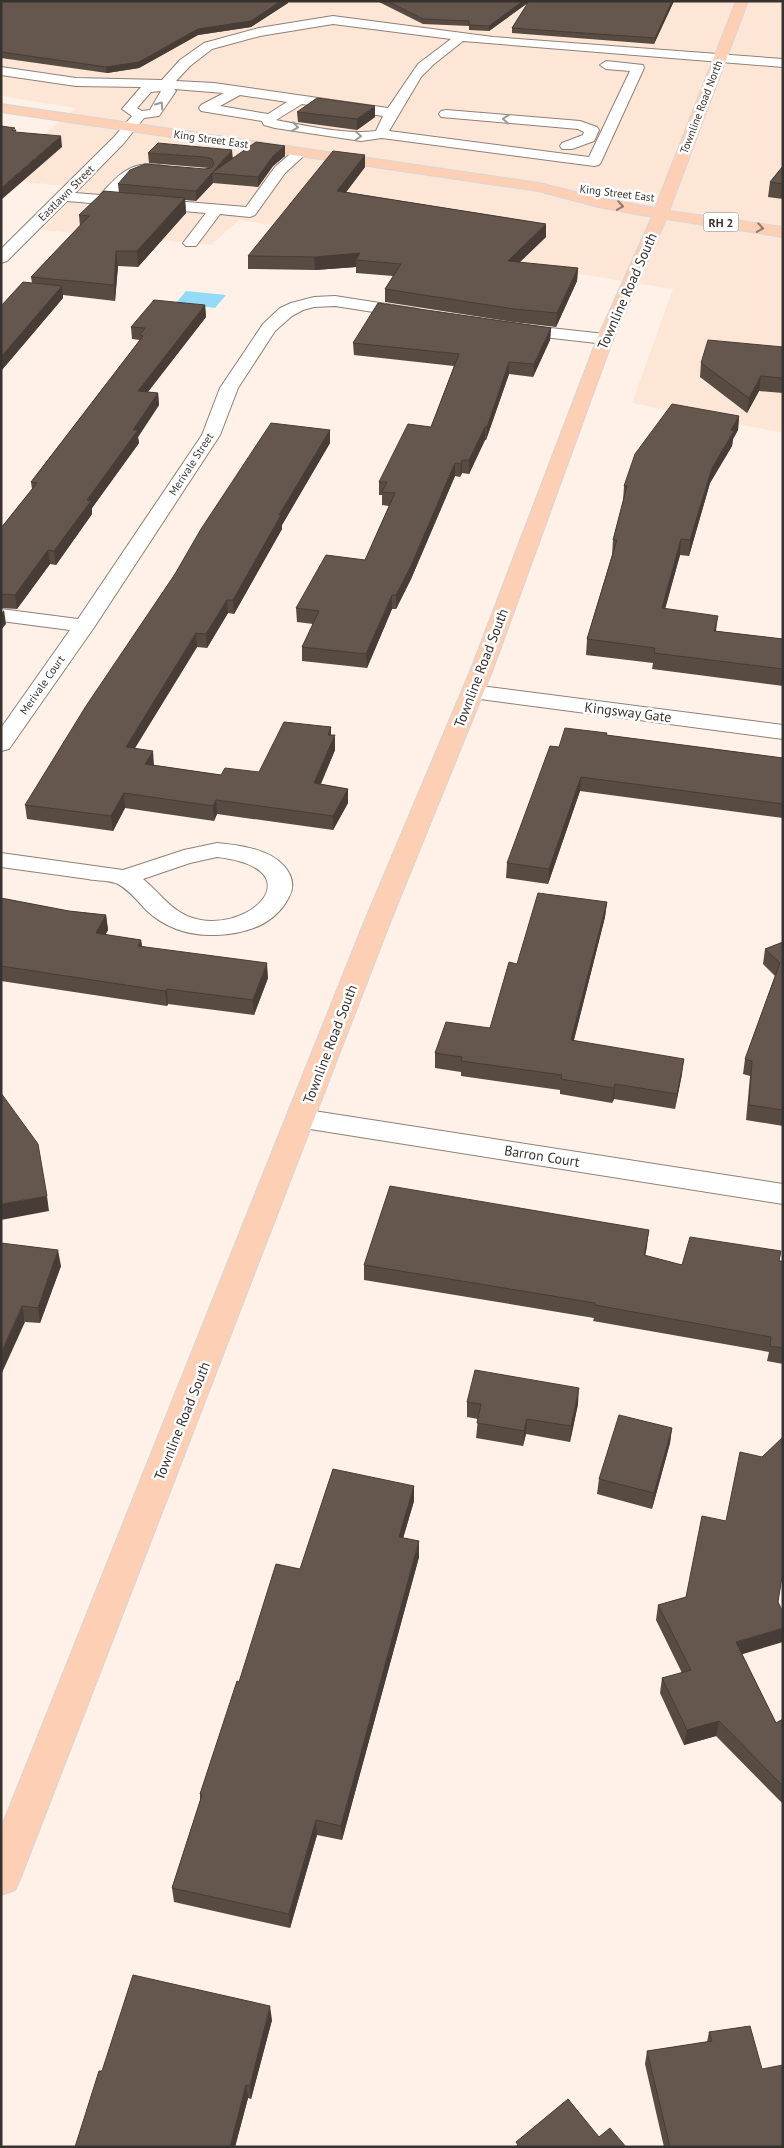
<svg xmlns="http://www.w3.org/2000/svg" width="784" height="2148" font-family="'PT Sans',sans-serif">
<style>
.built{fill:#fee6d6}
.water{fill:#92daf8}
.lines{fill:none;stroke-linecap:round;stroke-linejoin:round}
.minor-casing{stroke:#8f8076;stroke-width:2}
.major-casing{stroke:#d7d6d5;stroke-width:2}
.minor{fill:#fff;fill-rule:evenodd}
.major{fill:#fdcfb4;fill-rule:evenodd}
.wall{fill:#574b42}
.shaded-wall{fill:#473d36}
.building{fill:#65574d;stroke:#473d36}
.oneway{stroke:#9c9896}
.oneway2{stroke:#91796a}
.labels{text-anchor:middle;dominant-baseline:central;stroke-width:5;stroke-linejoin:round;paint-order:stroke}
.far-street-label{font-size:11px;fill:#38322e;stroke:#fff}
.shield{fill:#fff;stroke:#74706d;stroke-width:1}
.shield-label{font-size:12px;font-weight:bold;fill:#38322e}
.street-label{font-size:14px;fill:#38322e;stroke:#fff}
</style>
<rect width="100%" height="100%" fill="#fff1e8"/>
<path class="built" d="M1 1H783V433L632 403 673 289 239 220 211 245 42 230 81 188 1 179V170L76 108 1 96Z"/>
<path class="water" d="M186 291 226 295 215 308 176 303Z"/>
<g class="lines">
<defs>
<g id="minor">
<path d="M333 16 493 37 783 59V67L463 41 434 64 421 77 389 131 589 157 630 71 606 69 600 65 606 61 643 65 644 68 601 162 599 165 594 166 382 138 361 141 275 128 264 125 262 121 201 111 199 108 201 105 224 93 174 89 176 91 159 116 144 118 124 143 75 193 100 195C121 171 135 158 169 167L171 170 169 173 139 175 128 181 115 196 246 207 275 167 296 149H306L308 152 285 173 255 215 250 217 220 214 196 246H186L183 243 206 213 67 201 7 261 1 263V249L114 137 132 116 122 109 141 87 76 86 1 75V67L76 78 162 80 180 60 204 43 259 28ZM333 24 451 39 418 64 388 108 214 83 176 81 190 66 212 49 260 36ZM161 91 150 110 142 111 137 108 151 92ZM240 95 287 102 268 114 220 106ZM302 104 383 116 376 131C346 135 307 126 276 120Z"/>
<path d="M446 110 580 121 597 127 599 130 594 141 572 149H562L560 146 562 143 583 135 584 132 578 129 441 117 439 114 441 111Z"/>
<path d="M335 296 412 308 418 309 420 313 418 317 412 318 335 306 314 307 303 310 292 316 275 331 238 388 220 435 95 626 9 749 1 751V728L70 630 1 621V609L78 619 202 435 220 388 263 324 280 308 291 303 314 297Z"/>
<path d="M514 324 605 334 611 335 613 339 611 343 605 344 508 333 506 329 508 325Z"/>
<path d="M473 685 783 725V739L465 697 462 692 465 687Z"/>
<path d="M217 843C239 845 269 849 284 866 292 875 295 886 289 897 275 925 245 934 216 935 190 936 165 928 146 910 138 901 129 890 118 884 110 880 97 881 88 879 59 875 30 871 1 867V853L123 870 184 850ZM217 857C319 869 245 940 187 916 169 908 158 891 143 879L190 863Z"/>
<path d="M301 1109 783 1184V1204L291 1126 287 1119 291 1112Z"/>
</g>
<path id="major" d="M736 1H748L669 211 783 227V237L666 219 613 339 493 669 391 920 21 1877 15 1890 1 1895V1828L365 920 471 669 597 339 652 217 599 207 538 191 1 112V104L539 183 599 198 655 208Z"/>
</defs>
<use href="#minor" class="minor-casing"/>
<use href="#major" class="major-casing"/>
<use href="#minor" class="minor"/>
<use href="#major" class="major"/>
</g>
<g class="wall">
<path d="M1 1 288 3 251 27 198 35 139 68 107 73 1 58Z"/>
<path d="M377 1H674L654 44 512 33V28L528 3 489 31 469 30V26L423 24Z"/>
<path d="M297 112 375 117 357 130 298 122Z"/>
<path d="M285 146V156L273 166 258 187 213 183 196 201 185 200 186 213 138 267 118 266 115 301 63 295V298L1 371V306L32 283 31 277 80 226 79 215 119 193 118 184 209 168 149 163 148 153 232 158Z"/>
<path d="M365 155V167L346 192 546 224V237L519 263 578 268 577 281 556 327 513 322 385 302V289L393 276 356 273V267L315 270 248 269V256Z"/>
<path d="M783 166V199L768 197 770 182Z"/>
<path d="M205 305 206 317 148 392 158 393 159 405 138 437 139 443 92 508V514L56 565 50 564 17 609 1 608V528L32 489 31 482 140 340 132 339 131 327Z"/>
<path d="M551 328 550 340 533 377 509 374 486 440H485L469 474 462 473 460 477 455 476 411 579 396 609H392L367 668 302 661V647L313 624 297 622 296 608 365 560 389 506 382 505V495H379V482L431 427 454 366 354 355 353 343Z"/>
<path d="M783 347V393L759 391 747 413 700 377 701 363Z"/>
<path d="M739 416 738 430 733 439 732 446 710 483 689 556 680 555 665 608 716 631 783 639V686L652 669 653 663 586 655 587 639 612 555 613 540 623 501 624 486Z"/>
<path d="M330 430V443L282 525V529L234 614 228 613 207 648 197 647 135 748 154 765 221 775 259 772 331 727V735L335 750 321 784 348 789V803L333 830 217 814 214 821 125 808 113 831 27 819 25 805Z"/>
<path d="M607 735 783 758V818L580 791 548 884 506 878 507 863Z"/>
<path d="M1 898 69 911 106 915 108 930 105 935 141 940 142 946 268 978 254 1015 168 1004 167 1006 1 981Z"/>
<path d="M607 902 605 917 574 1040 682 1074 675 1109 614 1099 612 1103 560 1094V1090L461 1076V1072L435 1068V1053L490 1028 517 964Z"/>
<path d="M783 942V1126L746 1120 750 1076 743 1074 745 1059 775 976 763 964 765 949Z"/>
<path d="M1 1243 61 1266 40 1323 25 1322Z"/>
<path d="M647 1246 645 1256 682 1265 783 1261V1364L767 1361 769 1352 593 1321 594 1318 364 1280V1265Z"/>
<path d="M467 1402 578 1404 570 1442 526 1434 523 1446 476 1438 478 1419 467 1417Z"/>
<path d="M672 1428 670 1443 652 1509 597 1494 599 1479Z"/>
<path d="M414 1486V1501L403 1538 419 1557 342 1840 317 1835 290 1928 174 1902 172 1888 200 1801V1794L239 1682 300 1569Z"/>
<path d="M726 1521 742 1654 776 1723 783 1719V1802L782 1803 716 1736 684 1745 660 1693 662 1678 682 1673 656 1620 658 1605 686 1597Z"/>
<path d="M272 2020 251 2099 248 2098 235 2147H75L102 2071Z"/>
<path d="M709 2032 762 2069 783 2147H664L645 2064 647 2051 707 2042Z"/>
</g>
<g class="shaded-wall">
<path d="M281 1H288V3L251 27 198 35 139 68 107 73 106 67 198 29Z"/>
<path d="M523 1H530L489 31V26Z"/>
<path d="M672 1H674L654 44 655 38Z"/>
<path d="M375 106V117L357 130V119Z"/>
<path d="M61 136 62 147 1 200V188Z"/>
<path d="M285 146V156L273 166 258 187V177L273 156Z"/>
<path d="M232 150 233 160 213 172Z"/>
<path d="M365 155V167L338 203 337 191Z"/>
<path d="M212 173 213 183 196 201V191Z"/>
<path d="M185 198 186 213 138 267 137 251Z"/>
<path d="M546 224V237L507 274 508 261Z"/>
<path d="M116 251 118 266 115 301 114 285Z"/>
<path d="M360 253 356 260V267L315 270 314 257Z"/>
<path d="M578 268 577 281 556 327 557 313Z"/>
<path d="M62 286 63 298 1 371V357Z"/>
<path d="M205 305 206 317 139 403 138 391Z"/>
<path d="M551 328 550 340 533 377 534 364Z"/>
<path d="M509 362V374L486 440 487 427Z"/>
<path d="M761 376 759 391 747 413 749 398Z"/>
<path d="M158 393 159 405 138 437 139 443 92 508V514L56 565 54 551 87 500Z"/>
<path d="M739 416 738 430 733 439 732 446 710 483 689 556 690 540 712 468Z"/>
<path d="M485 427V440L469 474V460Z"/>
<path d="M330 430V443L282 525V529L234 614 233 600 279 515Z"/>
<path d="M462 460V473L460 477 461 464Z"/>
<path d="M455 463V476L411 579 396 609V595Z"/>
<path d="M681 539 680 555 661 624 662 608Z"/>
<path d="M48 550 50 564 17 609 15 595Z"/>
<path d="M392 595V609L367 668 366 654Z"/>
<path d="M227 600 228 613 207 648 206 634Z"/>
<path d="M4 610 6 624 1 630V614Z"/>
<path d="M718 616 716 631H714Z"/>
<path d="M196 633 197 647 127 761 126 747Z"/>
<path d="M331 727V742L328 735Z"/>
<path d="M335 735V750L315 797 314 783Z"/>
<path d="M153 751 154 765 146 779 145 764Z"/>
<path d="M581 777 580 791 548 884 549 869Z"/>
<path d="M348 789V803L333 830V816Z"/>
<path d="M124 793 125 808 113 831 111 816Z"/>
<path d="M216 800 217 814 214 821 213 806Z"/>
<path d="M607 902 605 917 570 1055 571 1040Z"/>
<path d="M106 915 108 930 98 948 96 933Z"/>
<path d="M141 940 143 955 138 946Z"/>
<path d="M267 963 268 978 254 1015 253 1000Z"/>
<path d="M167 989 168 1004 167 1006 165 991Z"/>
<path d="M684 1059 682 1074 675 1109 677 1094Z"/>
<path d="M615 1084 614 1099 612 1103 614 1088Z"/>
<path d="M47 1196 49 1211 1 1220V1204Z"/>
<path d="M649 1230 647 1246 642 1271 644 1255Z"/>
<path d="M58 1250 61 1266 40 1323 38 1308Z"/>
<path d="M22 1306 25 1322 1 1375V1353Z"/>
<path d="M579 1388 578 1404 570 1442 571 1426Z"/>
<path d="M527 1419 526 1434 523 1446 524 1431Z"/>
<path d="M672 1428 670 1443 652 1509 654 1493Z"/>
<path d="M414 1486V1501L399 1552V1537Z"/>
<path d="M419 1541V1557L342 1840 341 1826Z"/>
<path d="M783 1628V1642L733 1657 736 1642Z"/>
<path d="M719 1721 716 1736 684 1745 687 1730Z"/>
<path d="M316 1820 317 1835 290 1928 289 1914Z"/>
<path d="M270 2006 272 2020 251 2099 250 2086Z"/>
<path d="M246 2085 248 2098 235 2147H230Z"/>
</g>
<g class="building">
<path d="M1 1H281L251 21 198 29 139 62 106 67 1 52Z"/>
<path d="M387 1H523L489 26 469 25V21L423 19Z"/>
<path d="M529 1H672L655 38 512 28Z"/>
<path d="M317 98 375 106 357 119 297 112Z"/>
<path d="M1 126 15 128 12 130H16L15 132 61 136 1 188Z"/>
<path d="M256 142 285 146 273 156 258 177 212 173 196 191 118 184 130 170 145 164 205 169 211 168 214 164 212 159 206 157 148 153 158 143 232 150 213 172Z"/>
<path d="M333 151 365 155 337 191 546 224 508 261 578 268 557 313 514 309 385 289 401 264 356 260 360 253 314 257 248 256Z"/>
<path d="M783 166V184L770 182Z"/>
<path d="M104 191 185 198 137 251H116L114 285 31 277 89 216 79 215Z"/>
<path d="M23 282 62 286 1 357V306Z"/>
<path d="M154 300 205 305 138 391 158 393 133 430H138L87 500 91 501 54 551 48 550 15 595 1 594V528L37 483 31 482 143 336 140 335 145 328 131 327Z"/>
<path d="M378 303 551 328 534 364 509 362 487 427H485L469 460H462L461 464 455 463 411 566 396 595H392L366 654 302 647 319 611 296 608 326 555 365 560 395 493 382 492 387 482H379L408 424 431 427 459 354 353 343Z"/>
<path d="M708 340 783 347V378L761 376 749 398 701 363Z"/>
<path d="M672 404 739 416 731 430 734 431 712 468 690 540 681 539 662 608 718 616 714 631 783 639V669L654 653 655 648 587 639 617 540H613L627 486H624L635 454Z"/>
<path d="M271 423 330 430 279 515H281L233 600H227L206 634 196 633 126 747 153 751 145 764 221 775 225 768 259 772 284 722 331 727 328 735H335L314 783 348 789 333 816 216 800 213 806 124 793 111 816 25 805 86 706 175 574 201 529Z"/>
<path d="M565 728 607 733 606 735 783 758V804L581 777 549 869 507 863 550 746 559 747Z"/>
<path d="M538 893 607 902 571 1040 684 1059 677 1094 615 1084 614 1088 561 1079 562 1075 461 1061 462 1057 435 1053 446 1022 490 1028 509 962 517 964Z"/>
<path d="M1 898 69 911 106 915 96 933 141 940 138 946 267 963 253 1000 167 989 165 991 1 966Z"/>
<path d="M783 942V1110L749 1105 752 1061 745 1059 780 963 765 949Z"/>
<path d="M1 1093 38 1144 47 1196 1 1204Z"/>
<path d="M390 1186 649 1230 644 1255 682 1265 690 1237 781 1251 779 1261H783V1348L770 1346 771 1337 595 1305V1303L364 1265Z"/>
<path d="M1 1243 58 1250 38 1308 22 1306 1 1353Z"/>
<path d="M475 1370 579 1388 571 1426 527 1419 524 1431 477 1423 481 1404 467 1402Z"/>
<path d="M619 1415 672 1428 654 1493 599 1479Z"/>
<path d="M783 1437V1570L778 1602 783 1612V1628L736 1642 776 1723 783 1719V1786L719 1721 687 1730 662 1678 691 1670 658 1605 686 1597 702 1516 726 1521 740 1452 762 1457Z"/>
<path d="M333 1469 414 1486 399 1537 419 1541 341 1826 316 1820 289 1914 172 1888 202 1795 200 1794 237 1681 239 1682 276 1564 300 1569Z"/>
<path d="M133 1975 270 2006 250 2086 246 2085 230 2147H75L99 2071H102Z"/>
<path d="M750 2026 762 2069 783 2065V2147H670L647 2051 712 2041 709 2032Z"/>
<path d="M568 2099 599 2137 610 2128 626 2147H515L518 2145 516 2142Z"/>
</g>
<defs><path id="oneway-chevron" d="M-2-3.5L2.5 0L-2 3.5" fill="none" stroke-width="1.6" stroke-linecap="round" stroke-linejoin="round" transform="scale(1.25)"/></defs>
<g class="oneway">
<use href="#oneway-chevron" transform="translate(160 105) rotate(-55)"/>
<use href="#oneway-chevron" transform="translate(506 119) rotate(-176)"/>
<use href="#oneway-chevron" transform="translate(295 127) rotate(8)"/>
<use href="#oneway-chevron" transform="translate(358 136) rotate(3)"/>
</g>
<g class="oneway2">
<use href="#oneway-chevron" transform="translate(620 206) rotate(9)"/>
<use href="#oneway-chevron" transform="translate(760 228) rotate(9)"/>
</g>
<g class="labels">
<g class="far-street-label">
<text transform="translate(701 107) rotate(-69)">Townline Road North</text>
<text transform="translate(211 139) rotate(8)">King Street East</text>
<text transform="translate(66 193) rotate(-45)">Eastlawn Street</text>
<text transform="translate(617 193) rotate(7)">King Street East</text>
<text transform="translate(191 464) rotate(-57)">Merivale Street</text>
<text transform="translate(42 685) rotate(-55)">Merivale Court</text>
</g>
<rect class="shield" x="703.5" y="212.5" width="35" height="19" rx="4"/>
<g class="shield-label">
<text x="721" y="222">RH 2</text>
</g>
<g class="street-label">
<text transform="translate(627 291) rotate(-66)">Townline Road South</text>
<text transform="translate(481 668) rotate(-69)">Townline Road South</text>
<text transform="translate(628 712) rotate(7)">Kingsway Gate</text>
<text transform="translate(330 1044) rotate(-69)">Townline Road South</text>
<text transform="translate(542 1156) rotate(9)">Barron Court</text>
<text transform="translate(182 1421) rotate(-68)">Townline Road South</text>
</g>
</g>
<rect width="784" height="2148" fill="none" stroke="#38322e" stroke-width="5"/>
</svg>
